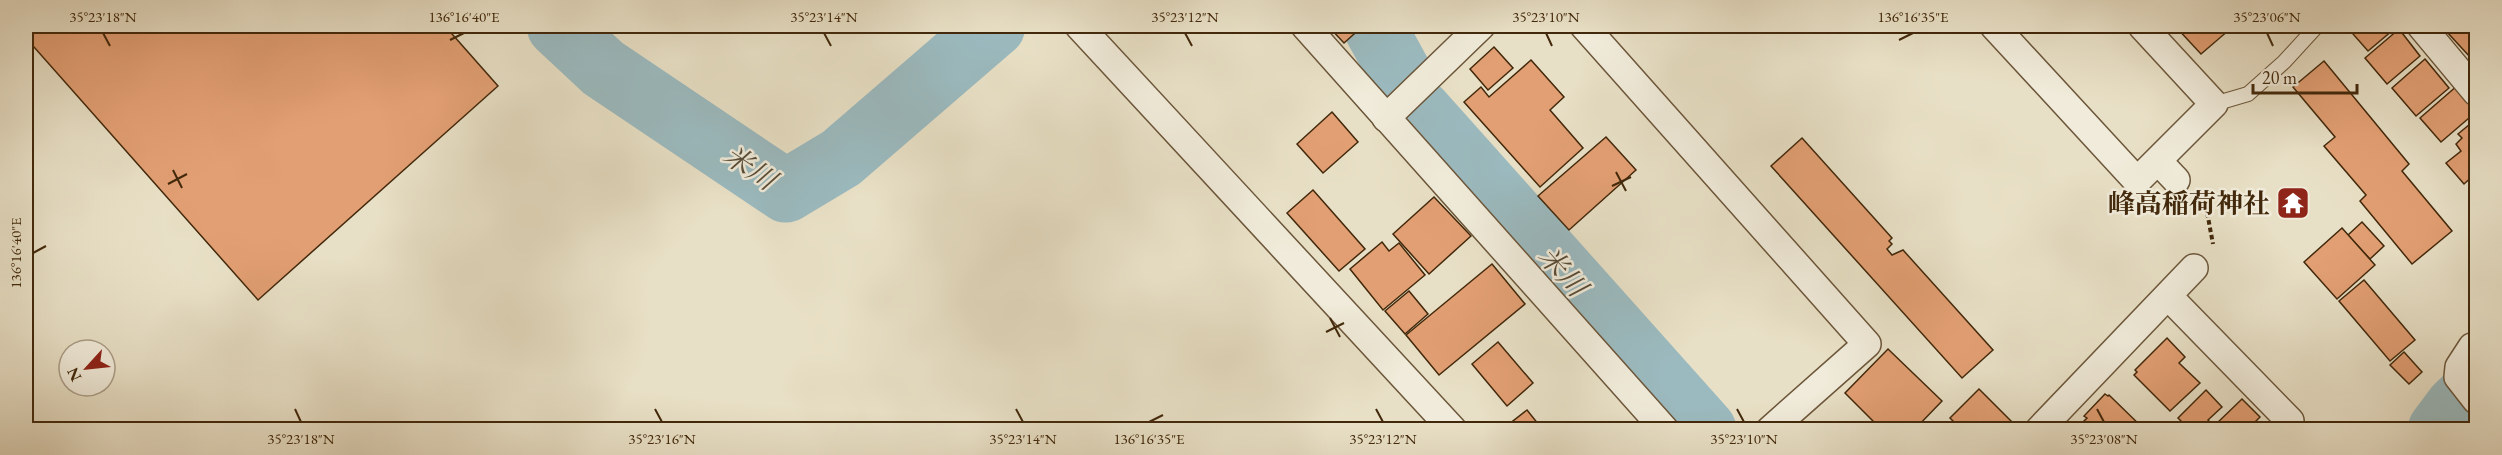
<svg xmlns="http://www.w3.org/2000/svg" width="2502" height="455" font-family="'EB Garamond','Noto Serif JP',serif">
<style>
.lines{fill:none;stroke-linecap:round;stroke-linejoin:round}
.river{stroke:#9bbabf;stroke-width:63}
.building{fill:#e29f73;stroke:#42280b;stroke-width:1.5}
.lane-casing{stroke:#6c563a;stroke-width:16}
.street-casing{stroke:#6c563a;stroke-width:30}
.path{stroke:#42280b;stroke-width:4;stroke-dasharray:4.5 3;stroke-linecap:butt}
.lane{stroke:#f0ebda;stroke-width:14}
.street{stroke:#f0ebda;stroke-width:27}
.ticks{fill:none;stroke:#42280b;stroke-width:2}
.labels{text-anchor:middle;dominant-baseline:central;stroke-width:5;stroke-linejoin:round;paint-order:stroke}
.poi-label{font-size:27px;font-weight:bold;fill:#42280b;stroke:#f0ebda;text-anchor:end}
.water-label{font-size:28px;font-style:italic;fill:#584c38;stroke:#f0ebda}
.neatline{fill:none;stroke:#42280b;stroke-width:2}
.ticks-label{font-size:15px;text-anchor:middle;fill:#42280b}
</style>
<rect width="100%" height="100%" fill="#e8e0c6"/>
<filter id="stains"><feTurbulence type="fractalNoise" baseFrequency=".00333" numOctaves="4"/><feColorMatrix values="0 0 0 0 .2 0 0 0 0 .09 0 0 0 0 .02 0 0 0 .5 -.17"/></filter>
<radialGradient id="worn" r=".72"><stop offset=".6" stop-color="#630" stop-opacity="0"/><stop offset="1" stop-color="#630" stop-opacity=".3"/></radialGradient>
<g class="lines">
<g class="river">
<path d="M558 26 603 68 786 191 841 158 994 26"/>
<path d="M1374 26 1401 75"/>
<path d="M1421 112 1705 430"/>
<path d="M2439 430 2457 406 2476 388"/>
</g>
</g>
<g class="building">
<path d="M26 26H445L498 86 258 300 26 38Z"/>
<path d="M1328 26H1363L1344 43Z"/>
<path d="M2175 26H2226L2229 30 2201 54Z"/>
<path d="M2346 26H2388L2393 30 2368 51Z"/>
<path d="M2458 26H2476V52L2470 57 2448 33Z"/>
<path d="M2399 29 2420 56 2387 84 2365 58Z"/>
<path d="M1494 47 1513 68 1488 90 1470 69Z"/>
<path d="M2425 59 2449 88 2416 116 2392 88Z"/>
<path d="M1531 60 1564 97 1550 110 1583 148 1540 187 1464 102 1481 87 1489 97Z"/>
<path d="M2324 61 2409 164 2402 171 2452 231 2412 264 2360 201 2366 195 2324 146 2335 137 2293 87Z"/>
<path d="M2458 85 2476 107V112L2441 142 2420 118Z"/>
<path d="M1332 112 1358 142 1323 173 1297 144Z"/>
<path d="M2476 119V173L2464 184 2446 163 2461 151 2456 144 2462 138 2458 134Z"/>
<path d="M1606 137 1636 170 1569 230 1538 196Z"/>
<path d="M1802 138 1892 238 1889 241 1892 244 1887 249 1892 255 1903 250 1993 350 1962 378 1771 166Z"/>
<path d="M1313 190 1365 249 1339 271 1287 213Z"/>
<path d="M1434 197 1471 236 1429 274 1393 234Z"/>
<path d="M2362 222 2384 246 2370 259 2348 235Z"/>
<path d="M2342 228 2375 265 2337 299 2304 262Z"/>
<path d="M1382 242 1389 251 1399 243 1425 275 1383 310 1350 269Z"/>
<path d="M1492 264 1525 304 1439 375 1406 335Z"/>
<path d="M2364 280 2415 340 2390 361 2339 301Z"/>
<path d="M1409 291 1428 314 1405 334 1385 311Z"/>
<path d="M2167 338 2185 357 2179 363 2200 383 2170 411 2134 375 2137 372 2135 370Z"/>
<path d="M1498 342 1533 383 1507 406 1472 364Z"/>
<path d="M1888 349 1942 401 1914 430H1882L1845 393Z"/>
<path d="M2404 352 2422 372 2409 384 2390 365Z"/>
<path d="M1979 389 2017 427 2014 430H1962L1950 418Z"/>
<path d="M2206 390 2222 407 2208 420 2214 426 2242 399 2260 417 2247 430H2190L2178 418Z"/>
<path d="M2105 394 2108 396 2109 395 2145 430H2088L2082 423 2087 418 2084 416Z"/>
<path d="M1527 410 1543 430H1505L1504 428Z"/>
<path d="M1575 423 1581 430H1568Z"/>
</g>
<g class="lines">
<defs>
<path id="lane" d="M2214 104 2248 94 2284 62 2317 26"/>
<g id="street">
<path d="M1079 26 1453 430"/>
<path d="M1305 26 1665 430"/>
<path d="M1584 26 1867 344 1770 430"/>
<path d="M1994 26 2137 181 2214 104 2142 26"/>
<path d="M2421 26 2476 92"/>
<path d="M1386 118 1481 26"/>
<path d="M2158 161 2176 180"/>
<path d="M2169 297 2290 421 2281 430"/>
<path d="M2472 347 2459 367 2458 377 2476 400"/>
<path d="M2039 430 2194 268"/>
</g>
</defs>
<use href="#lane" class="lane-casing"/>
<use href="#street" class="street-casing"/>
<path class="path" d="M2197 202 2207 212 2213 244"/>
<use href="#lane" class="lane"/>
<use href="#street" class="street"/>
</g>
<path class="ticks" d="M103 33 110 46M824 33 831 46M1185 33 1192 46M1546 33 1552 46M2267 33 2273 46M450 40 464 33M1899 40 1913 33M173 170 182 188M1616 172 1626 191M168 184 187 174M1612 186 1631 177M33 253 46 246M1330 318 1340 337M1326 332 1344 323M295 409 301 422M655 409 662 422M1016 409 1023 422M1376 409 1383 422M1737 409 1744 422M2097 409 2104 422M1149 422 1163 415"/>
<defs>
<symbol id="temple-square" viewBox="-11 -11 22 22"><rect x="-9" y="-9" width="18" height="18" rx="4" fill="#8f2418" stroke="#f0ebda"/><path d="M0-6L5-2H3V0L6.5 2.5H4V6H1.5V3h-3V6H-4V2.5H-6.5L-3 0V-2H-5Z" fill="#fff"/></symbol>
</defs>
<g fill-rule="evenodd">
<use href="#temple-square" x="2274" y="184" width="38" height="38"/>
</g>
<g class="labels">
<g class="poi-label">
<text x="2270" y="203">峰高稲荷神社</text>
</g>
<g class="water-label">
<text transform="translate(750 167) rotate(34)">米川</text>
<text transform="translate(1563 271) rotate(48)">米川</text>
</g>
</g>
<rect width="2502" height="455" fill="none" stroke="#e8e0c6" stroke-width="66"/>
<g transform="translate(87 368) rotate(243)"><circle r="28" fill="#f0ebda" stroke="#aa9d87" stroke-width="1.5"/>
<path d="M0-4.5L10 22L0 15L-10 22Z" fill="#8f2418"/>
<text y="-9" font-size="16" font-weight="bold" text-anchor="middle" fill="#42280b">N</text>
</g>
<path d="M2253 84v9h104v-9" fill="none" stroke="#42280b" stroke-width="3"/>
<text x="2262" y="84" font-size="18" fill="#42280b" stroke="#f0ebda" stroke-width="4.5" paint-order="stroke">20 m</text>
<rect x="33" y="33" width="2436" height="389" class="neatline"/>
<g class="ticks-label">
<text x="103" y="22">35°23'18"N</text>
<text x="464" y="22">136°16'40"E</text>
<text x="824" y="22">35°23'14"N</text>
<text x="1185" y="22">35°23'12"N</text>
<text x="1546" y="22">35°23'10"N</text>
<text x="1913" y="22">136°16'35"E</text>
<text x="2267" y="22">35°23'06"N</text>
<text transform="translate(16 253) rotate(-90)" y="5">136°16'40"E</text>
<text x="301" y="444">35°23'18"N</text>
<text x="662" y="444">35°23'16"N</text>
<text x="1023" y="444">35°23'14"N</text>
<text x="1149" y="444">136°16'35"E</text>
<text x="1383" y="444">35°23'12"N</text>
<text x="1744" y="444">35°23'10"N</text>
<text x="2104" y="444">35°23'08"N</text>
</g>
<rect width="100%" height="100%" filter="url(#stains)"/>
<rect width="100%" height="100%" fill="url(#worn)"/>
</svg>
